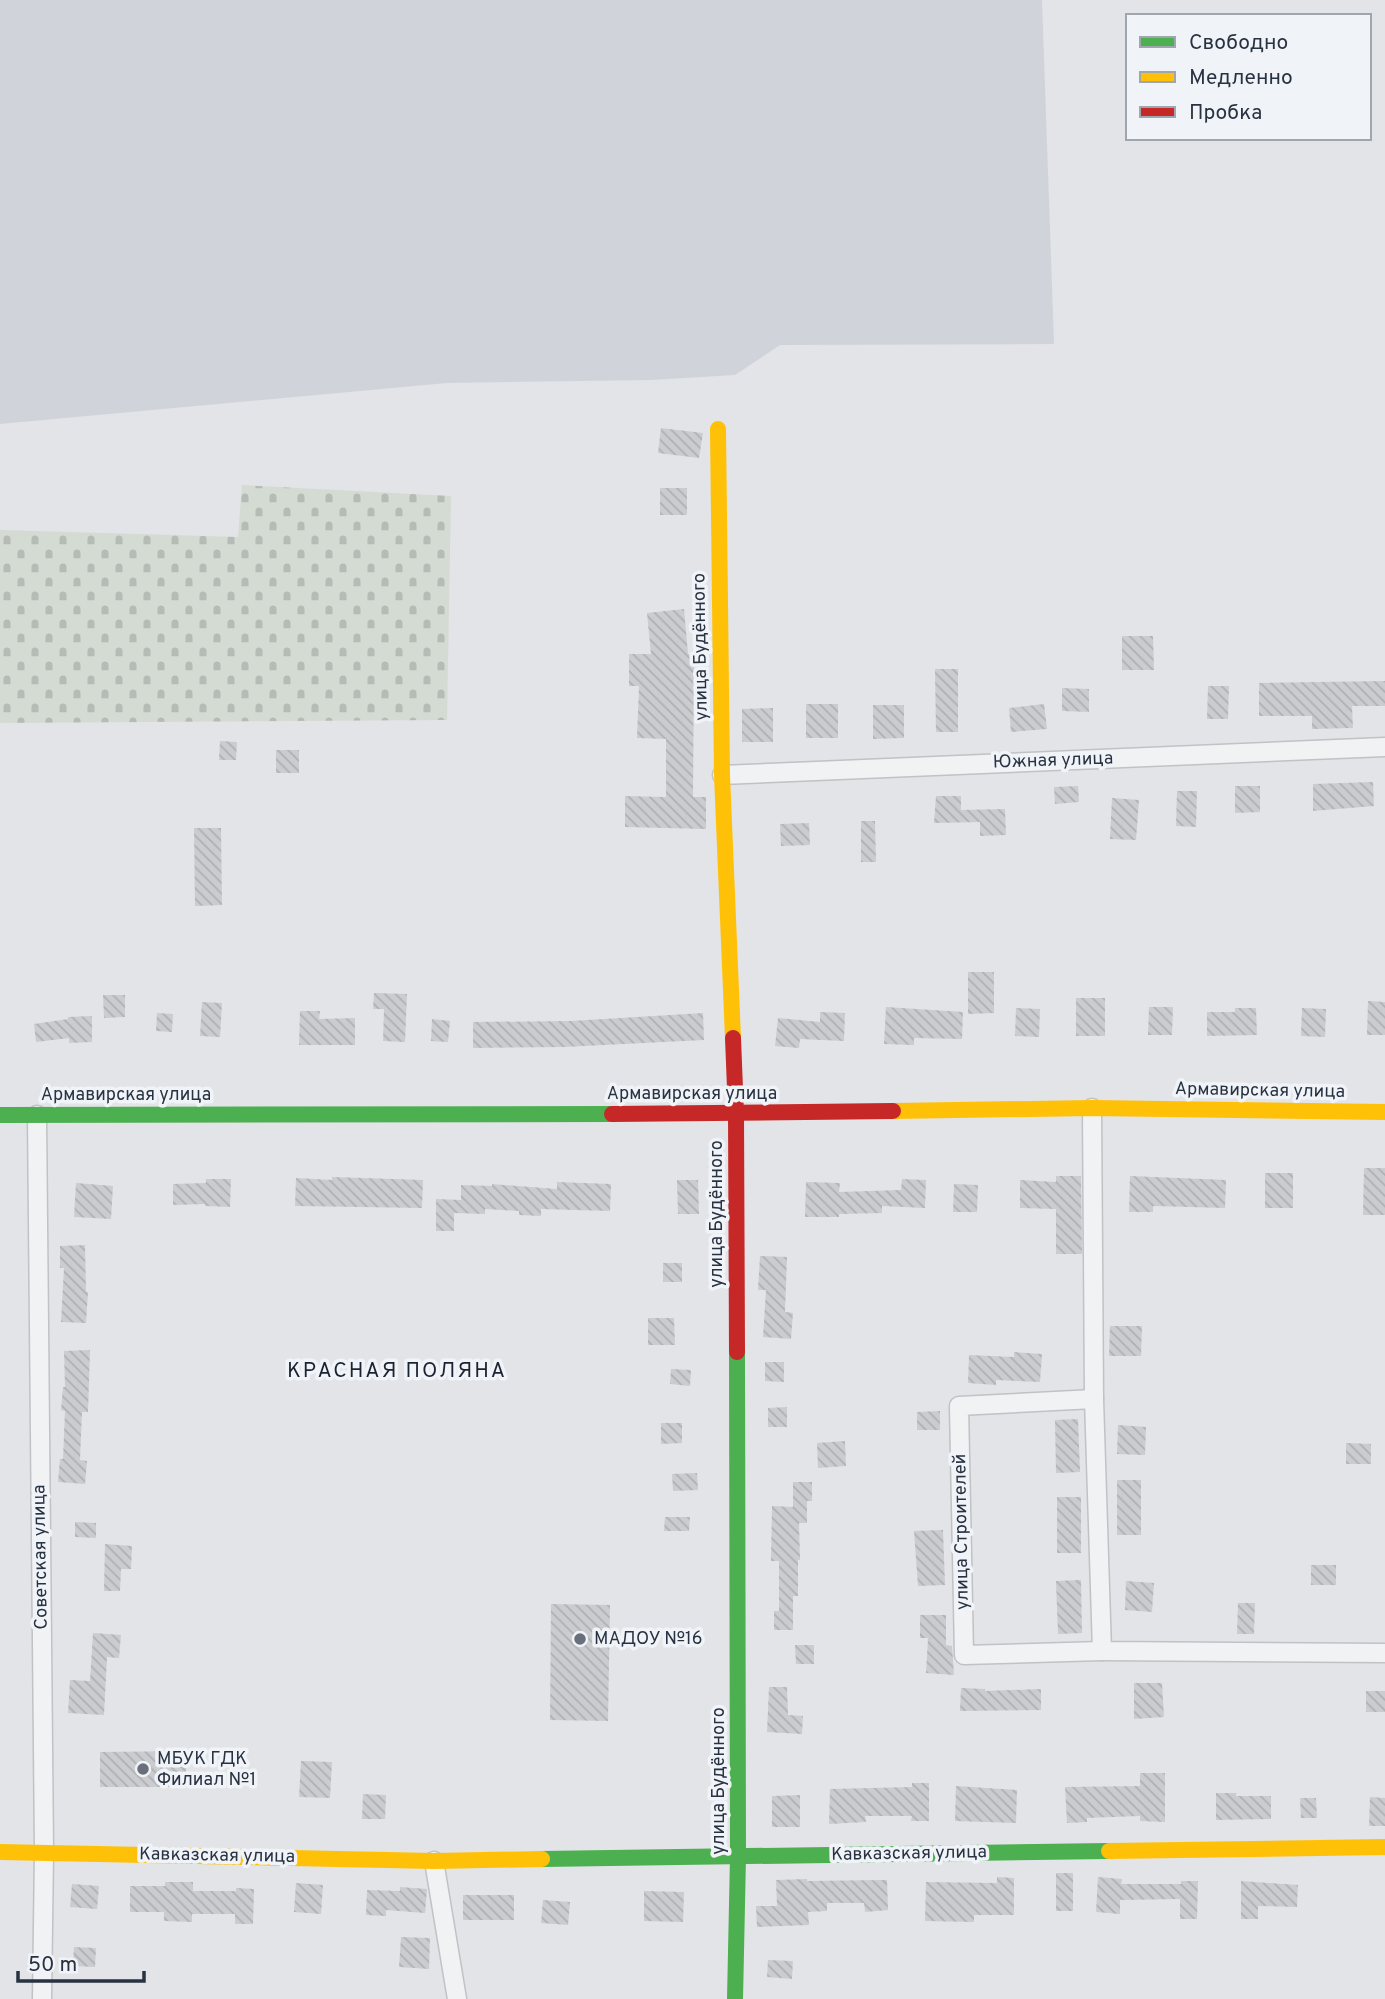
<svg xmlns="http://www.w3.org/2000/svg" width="1385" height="1999" font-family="Overpass,sans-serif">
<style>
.built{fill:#d0d4da}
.cemetery{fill:url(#cemetery-stones)}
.building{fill:url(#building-back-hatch)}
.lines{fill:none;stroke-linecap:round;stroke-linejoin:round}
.street-casing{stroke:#c0c2c5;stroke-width:21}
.street{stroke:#f1f2f4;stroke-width:18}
.fast{stroke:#4caf50;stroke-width:16}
.slow{stroke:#ffc107;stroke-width:16}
.jam{stroke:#c62828;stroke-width:16}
.poi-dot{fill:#69707b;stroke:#f0f3f7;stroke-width:2.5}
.labels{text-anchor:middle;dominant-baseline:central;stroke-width:7;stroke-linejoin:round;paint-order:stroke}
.street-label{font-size:18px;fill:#283241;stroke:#f0f3f7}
.poi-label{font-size:18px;fill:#283241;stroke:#f0f3f7;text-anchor:start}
.quarter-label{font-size:21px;letter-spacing:2px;fill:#1b2332;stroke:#f0f3f7}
</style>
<defs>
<pattern id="cemetery-stones" width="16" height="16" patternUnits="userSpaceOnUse" patternTransform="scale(1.75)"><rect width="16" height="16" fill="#d3dbd2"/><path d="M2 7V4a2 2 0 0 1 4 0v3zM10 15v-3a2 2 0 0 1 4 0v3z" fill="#b5bcb6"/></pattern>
<pattern id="building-back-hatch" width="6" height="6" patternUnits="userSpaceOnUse" patternTransform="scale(1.75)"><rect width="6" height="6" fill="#cacccf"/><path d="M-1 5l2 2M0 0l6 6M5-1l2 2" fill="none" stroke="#aeb0b3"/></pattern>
</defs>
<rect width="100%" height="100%" fill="#e2e4e7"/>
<path class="built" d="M0 0H1042L1054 344 780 345 735 375 651 380 447 383 0 424Z"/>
<path class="cemetery" d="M242 485 451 496 447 720 0 723V530L238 537Z"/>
<g class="building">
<path d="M661 428 703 433 699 458 658 453Z"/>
<rect x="660" y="488" width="27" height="27"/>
<path d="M684 609 688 654H694L693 797H706V829L625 827V796L666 797V739L637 738 639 686H629V654H651L647 613Z"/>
<path d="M1122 636H1153L1154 670H1122Z"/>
<path d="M935 669H958V732H936Z"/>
<path d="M1385 681V706H1352L1353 728 1312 729V716H1259V683Z"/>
<path d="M1208 686H1229L1228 719H1207Z"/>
<path d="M1062 688 1089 689V712L1062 711Z"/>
<rect x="806" y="704" width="32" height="34"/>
<path d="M1044 704 1047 729 1011 732 1009 708Z"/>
<path d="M873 705H904V738L873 739Z"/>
<path d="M773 708V742H742V709Z"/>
<path d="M220 741 237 742 236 760H219Z"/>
<rect x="276" y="750" width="23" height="23"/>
<path d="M1373 782 1374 806 1313 811V784Z"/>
<path d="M1078 786 1079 802 1055 804 1054 787Z"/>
<path d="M1235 786H1260V812L1235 813Z"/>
<path d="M1177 791H1197L1196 827 1176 826Z"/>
<path d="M936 796H961V810L1005 809 1006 835 980 836V822L934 823Z"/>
<path d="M1112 798 1139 800 1136 840 1110 839Z"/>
<path d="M861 821H875L876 862H861Z"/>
<path d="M809 823 810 845 781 846 780 824Z"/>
<path d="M194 828H221L222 905 195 906Z"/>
<path d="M968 972H994V1013L968 1014Z"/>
<path d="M374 993 407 994 405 1042 383 1041 384 1009H373Z"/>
<path d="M103 995H125V1017L104 1018Z"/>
<rect x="1076" y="998" width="29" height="38"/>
<path d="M1368 1001 1385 1002V1035H1367Z"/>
<path d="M202 1002 222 1003 220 1037 200 1036Z"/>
<path d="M886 1007 963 1012 962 1039 914 1038V1045L884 1044Z"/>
<path d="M1149 1007H1173L1172 1035H1148Z"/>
<path d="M1016 1008 1040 1009 1039 1037 1015 1036Z"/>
<path d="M1235 1008H1256L1257 1035 1207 1036V1012H1235Z"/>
<path d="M1302 1008 1326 1009 1325 1037 1301 1036Z"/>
<path d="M300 1011H320L319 1019 355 1018V1045H299Z"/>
<path d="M820 1012 845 1013 844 1041 800 1039 799 1048 775 1046 778 1018 820 1022Z"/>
<path d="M157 1013 173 1014 172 1032 156 1031Z"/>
<path d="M703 1013 704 1040 564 1047 473 1048V1022L571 1021Z"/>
<path d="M92 1016V1042L69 1043V1038L36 1042 34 1024 68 1019V1017Z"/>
<path d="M432 1019 450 1021 448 1042 431 1041Z"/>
<path d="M1364 1168H1385V1215H1363Z"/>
<rect x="1265" y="1173" width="28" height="35"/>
<path d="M1056 1176H1081L1082 1254H1056V1209L1020 1208V1180L1056 1182Z"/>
<path d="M1130 1176 1226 1180 1225 1208 1153 1206V1212H1129Z"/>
<path d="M332 1177 423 1180 422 1208 295 1206 296 1178 332 1180Z"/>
<path d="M206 1179H231L230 1207 205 1206V1204L173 1205V1184L206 1183Z"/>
<path d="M902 1179 926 1180 925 1208 882 1206V1213L839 1214V1217H805L806 1182 840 1183 839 1192 901 1190Z"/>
<path d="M677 1180H698L699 1214H678Z"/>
<path d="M557 1182 611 1184 610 1211 541 1209V1216L519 1215V1211L485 1209V1214L454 1213V1231H436V1199L461 1200V1185L492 1186V1184L557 1189Z"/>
<path d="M76 1183 113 1186 111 1219 74 1217Z"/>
<path d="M954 1184 978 1185 977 1212H953Z"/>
<path d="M85 1245 86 1292H88L86 1323 61 1322 64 1268H60V1246Z"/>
<path d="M760 1256 787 1257 785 1312 793 1313 791 1339 763 1337 766 1290H758Z"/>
<rect x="663" y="1263" width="19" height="19"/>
<path d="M648 1318H674L675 1345H648Z"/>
<path d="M1110 1326H1142L1141 1356H1109Z"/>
<path d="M90 1350 88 1412H82L80 1460 87 1461 85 1484 58 1482 60 1459H63L65 1411 61 1410 63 1387H65L64 1351Z"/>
<path d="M1014 1352 1042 1354 1040 1382 996 1380V1385L968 1383 969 1355 1014 1357Z"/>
<path d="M765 1362H784V1382L765 1381Z"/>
<path d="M671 1369 691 1370 690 1386 670 1384Z"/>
<path d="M787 1407V1427H768V1408Z"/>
<path d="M940 1411V1430H917V1412Z"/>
<path d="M1078 1419 1080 1472 1056 1473 1055 1420Z"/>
<path d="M661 1423H682V1443L661 1444Z"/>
<path d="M1118 1425 1146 1427 1145 1455 1117 1454Z"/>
<path d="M845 1441 846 1466 818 1468 817 1443Z"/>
<path d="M1346 1443 1371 1444V1464H1346Z"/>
<path d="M697 1473 698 1490 673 1491 672 1474Z"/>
<rect x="1117" y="1480" width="24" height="55"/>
<path d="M793 1482H812V1501H807V1523H799L800 1560H798V1596H793V1630H774V1611H779V1561H771L772 1506 793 1507Z"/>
<rect x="1057" y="1497" width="24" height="56"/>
<path d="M665 1517H690L689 1531H664Z"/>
<path d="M75 1522 96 1523V1538L75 1537Z"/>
<path d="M943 1530 945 1585 918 1586 914 1531Z"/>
<path d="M105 1544 132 1546 131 1569H121L120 1591H104Z"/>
<rect x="1311" y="1565" width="25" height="20"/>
<path d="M1081 1580 1082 1633 1058 1634 1056 1581Z"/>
<path d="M1126 1581 1154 1583 1152 1612 1125 1610Z"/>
<path d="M1238 1603H1255L1254 1634H1237Z"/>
<path d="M551 1604 610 1605 608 1721 550 1720Z"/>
<path d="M920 1615H946V1645L952 1646 954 1675 926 1673 928 1638H920Z"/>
<path d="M93 1633 121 1635 119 1658 107 1657 104 1715 68 1713 70 1680 90 1681Z"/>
<path d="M795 1645H814V1664H796Z"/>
<path d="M1134 1683H1162L1164 1717 1134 1719Z"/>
<path d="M769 1687H787L788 1715 803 1716 802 1734 767 1732Z"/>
<path d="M961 1688 985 1689V1691L1041 1689V1710L960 1711Z"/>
<rect x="1366" y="1691" width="19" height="21"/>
<path d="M186 1751V1787H100V1752Z"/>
<path d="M301 1761 332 1762 330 1798 299 1797Z"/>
<path d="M1140 1773H1165V1822L1140 1821V1816L1087 1818V1822L1067 1823 1065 1787 1140 1786Z"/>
<path d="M912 1783H929V1821H911L912 1816H865L866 1822 829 1824 830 1789 912 1787Z"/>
<path d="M956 1786 1017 1790 1016 1823 955 1821Z"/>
<path d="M1216 1793H1236V1796H1271V1819L1216 1820Z"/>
<path d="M363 1794 386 1795 385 1819H362Z"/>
<path d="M800 1795V1827H772V1796Z"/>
<path d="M1370 1797 1385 1798V1826H1369Z"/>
<path d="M1300 1798H1316L1317 1818H1301Z"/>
<rect x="1056" y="1873" width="17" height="38"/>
<path d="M997 1877 1014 1878V1915H974V1922L925 1921 926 1882 997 1883Z"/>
<path d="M1098 1877 1122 1879 1121 1884H1181V1881H1198L1197 1919H1180V1899L1120 1900V1914L1096 1912Z"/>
<path d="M807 1879V1881L887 1880 888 1910 865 1912 864 1903H827V1911L808 1912 809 1925 757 1927 756 1906H777L776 1880Z"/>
<path d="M1241 1881 1298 1885 1297 1907 1258 1906V1919H1241Z"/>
<path d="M165 1882H193V1891H236V1888L254 1889 253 1924H235V1914H192V1922L164 1921V1912H130V1886H165Z"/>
<path d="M296 1883 323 1885 321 1914 294 1912Z"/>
<path d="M72 1884 99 1886 97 1909 70 1907Z"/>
<path d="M400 1887 427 1889 425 1913 386 1910V1916L366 1915 367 1890 400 1891Z"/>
<path d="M644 1891 684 1892 683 1922 644 1921Z"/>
<rect x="463" y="1895" width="51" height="25"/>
<path d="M543 1900 570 1902 568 1925 541 1923Z"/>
<path d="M401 1937 430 1938 429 1969 399 1967Z"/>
<path d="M74 1947 96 1948 95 1967 73 1966Z"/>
<path d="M768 1960 793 1961 792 1979 767 1977Z"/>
</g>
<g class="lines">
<defs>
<g id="street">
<path d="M722 775 1385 747"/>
<path d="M1092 1108 1094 1399 1102 1651 1385 1653"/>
<path d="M37 1115 44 1852 42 1999"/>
<path d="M1094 1399 959 1406 964 1655 1102 1651"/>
<path d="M434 1861 457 1999"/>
</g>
</defs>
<use href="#street" class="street-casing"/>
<use href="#street" class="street"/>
<g class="fast">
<path d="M0 1115 612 1114"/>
<path d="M542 1859 1109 1851"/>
<path d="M735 1999 738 1857 737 1352"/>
</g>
<g class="slow">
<path d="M718 429 722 775 733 1038"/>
<path d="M893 1111 1092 1108 1385 1112"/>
<path d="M1109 1851 1385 1847"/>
<path d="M0 1852 434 1861 542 1859"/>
</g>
<g class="jam">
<path d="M733 1038 736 1114 737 1352"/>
<path d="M612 1114 893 1111"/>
</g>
</g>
<g class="poi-dot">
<circle cx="580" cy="1639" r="7"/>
<circle cx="143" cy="1769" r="7"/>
</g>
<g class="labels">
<g class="street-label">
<text transform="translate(701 647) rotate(-91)">улица Будённого</text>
<text transform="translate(1053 761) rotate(-2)">Южная улица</text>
<text transform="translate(1260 1091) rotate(1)">Армавирская улица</text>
<text x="692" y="1094">Армавирская улица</text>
<text x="126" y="1095">Армавирская улица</text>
<text transform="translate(717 1214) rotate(-90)">улица Будённого</text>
<text transform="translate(962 1532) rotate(-91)">улица Строителей</text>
<text transform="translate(41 1557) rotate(-91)">Советская улица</text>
<text transform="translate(719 1781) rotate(-90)">улица Будённого</text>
<text transform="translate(909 1854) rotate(-1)">Кавказская улица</text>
<text transform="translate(217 1856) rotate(1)">Кавказская улица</text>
</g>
<g class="poi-label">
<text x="594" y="1639">МАДОУ №16</text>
<text x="157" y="1759">МБУК ГДК<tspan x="157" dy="21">Филиал №1</tspan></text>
</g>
<g class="quarter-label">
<text x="397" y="1371">КРАСНАЯ ПОЛЯНА</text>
</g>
</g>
<rect x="1126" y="14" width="245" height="126" fill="#f0f3f7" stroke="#a0a6ae" stroke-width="2"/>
<rect x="1140" y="37" width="35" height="10" fill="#4caf50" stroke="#a0a6ae" stroke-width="2"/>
<text x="1189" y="49" font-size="21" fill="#283241">Свободно</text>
<rect x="1140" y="72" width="35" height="10" fill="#ffc107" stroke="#a0a6ae" stroke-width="2"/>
<text x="1189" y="84" font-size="21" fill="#283241">Медленно</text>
<rect x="1140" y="107" width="35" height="10" fill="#c62828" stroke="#a0a6ae" stroke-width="2"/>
<text x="1189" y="119" font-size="21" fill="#283241">Пробка</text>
<path d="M18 1971v10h126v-10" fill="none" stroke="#283241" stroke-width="3.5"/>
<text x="28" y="1971" font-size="21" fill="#283241" stroke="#f0f3f7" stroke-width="5" paint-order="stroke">50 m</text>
</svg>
